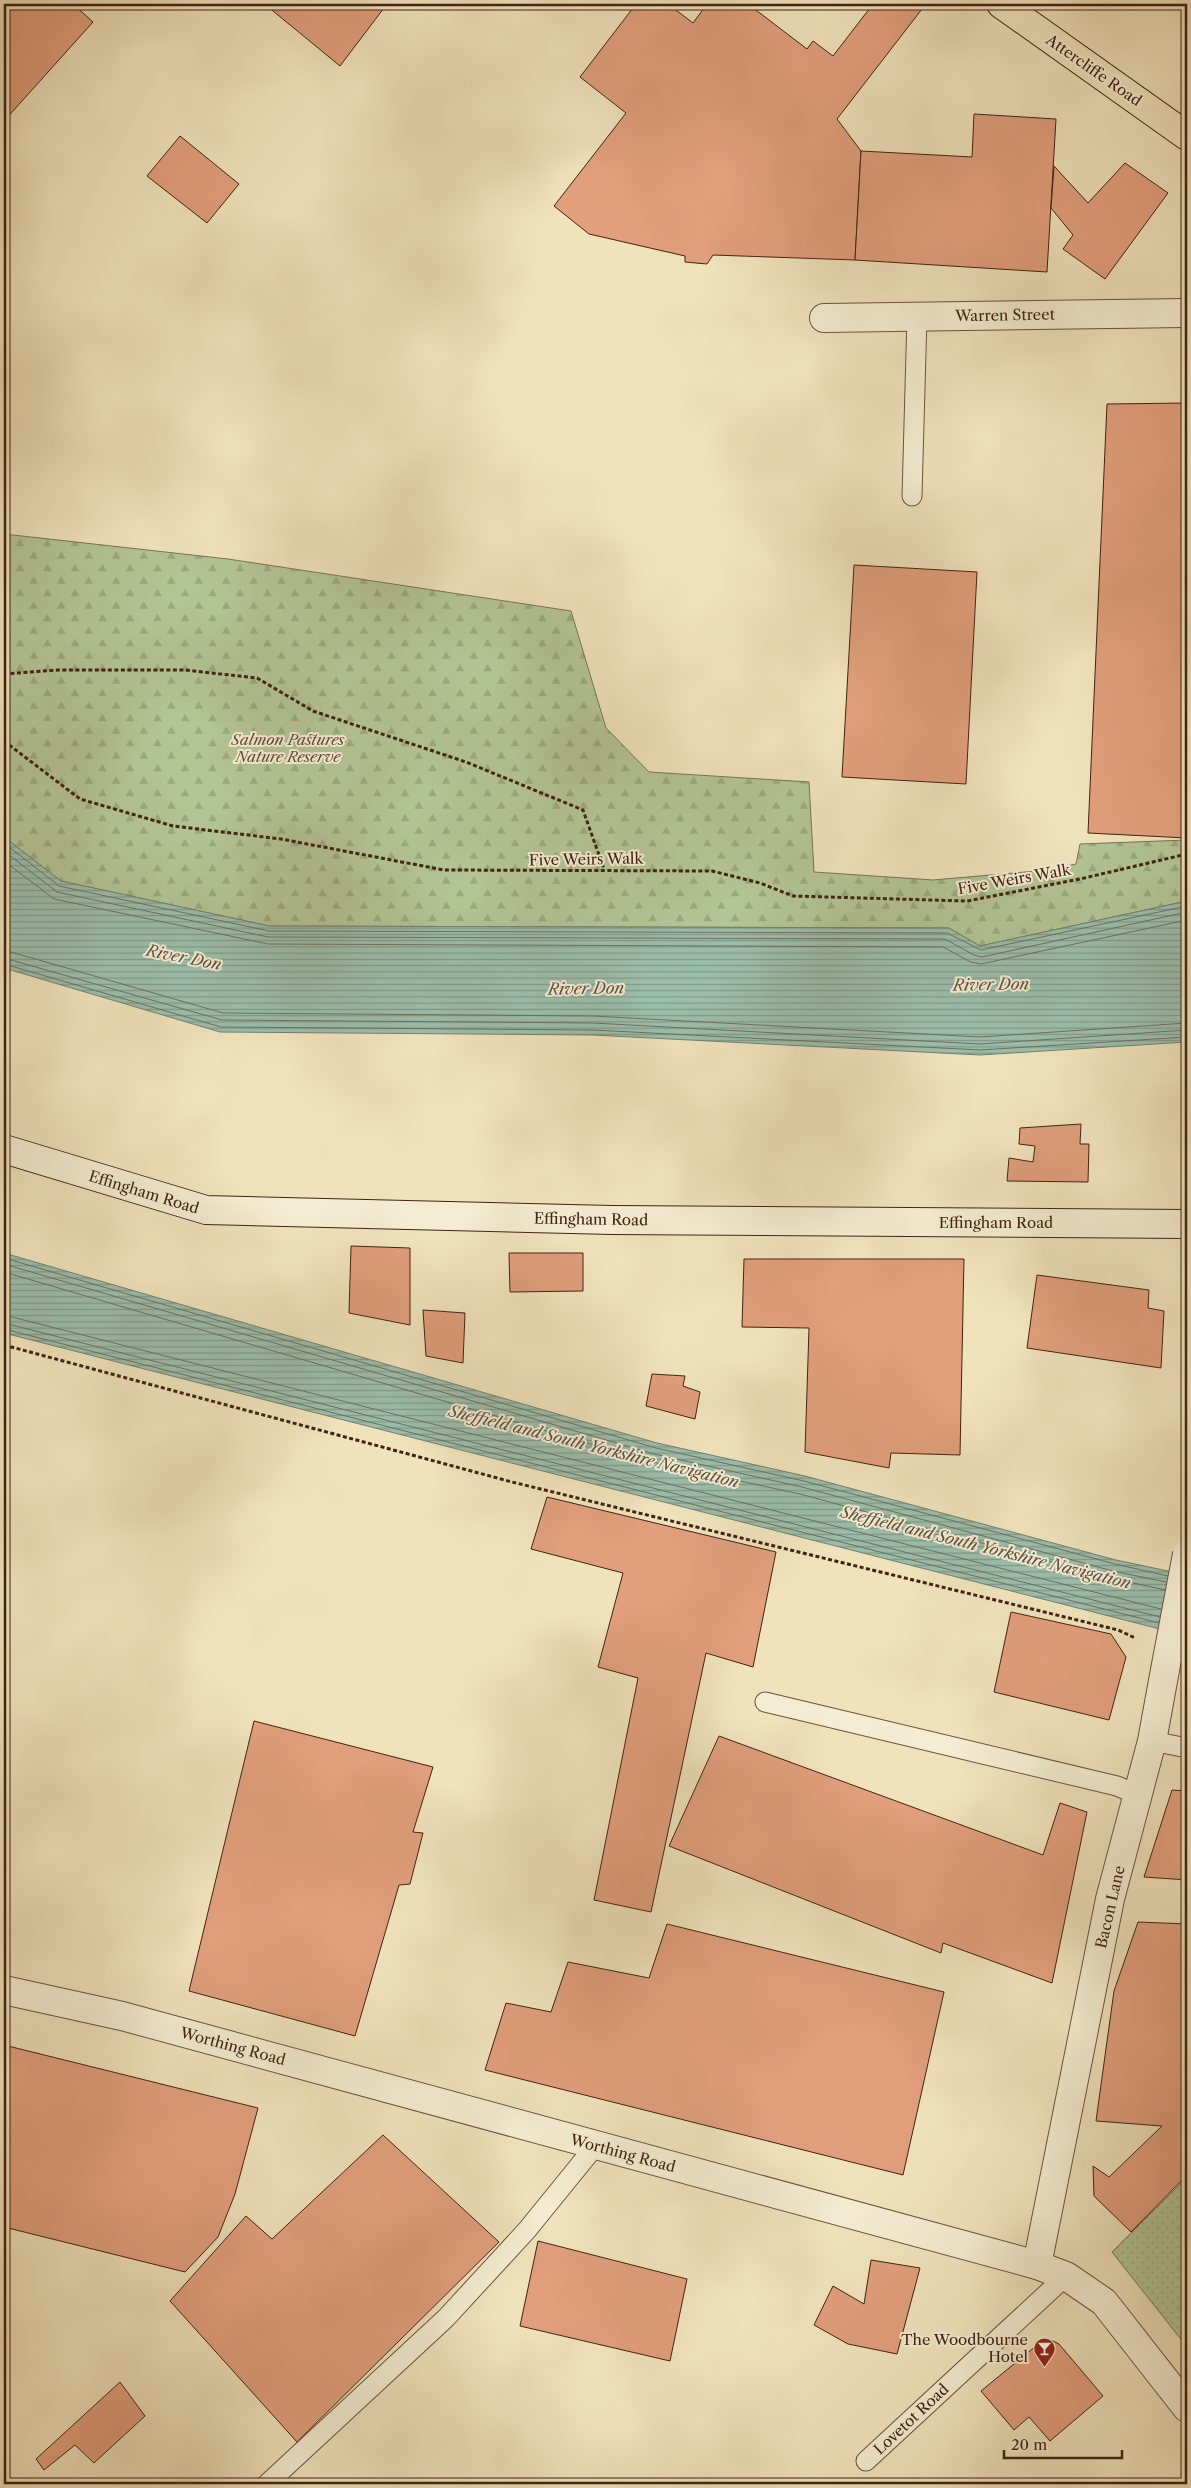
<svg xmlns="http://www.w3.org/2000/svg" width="1191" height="2488" font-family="'Libre Caslon Text',serif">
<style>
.grass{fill:url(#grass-dots);stroke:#7a7455}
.forest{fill:url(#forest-firs);stroke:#7a7455}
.water{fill:url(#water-rules);stroke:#77806f}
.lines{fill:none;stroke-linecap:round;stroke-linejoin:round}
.shore{stroke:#6e7060;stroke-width:1}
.building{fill:#e19f7c;stroke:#412214}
.lane-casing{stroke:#6d523e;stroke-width:21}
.street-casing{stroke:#6d523e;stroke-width:30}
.secondary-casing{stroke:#412214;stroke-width:30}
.primary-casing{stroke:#412214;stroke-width:30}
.path{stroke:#412214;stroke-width:3;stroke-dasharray:4 2.5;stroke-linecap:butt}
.lane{stroke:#f5edd3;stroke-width:19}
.street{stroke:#f5edd3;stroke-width:28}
.secondary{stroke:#f5edd3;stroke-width:28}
.primary{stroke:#f0e3bc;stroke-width:28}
.street-bridge-casing{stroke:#6d523e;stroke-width:30;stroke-linecap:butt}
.street-bridge{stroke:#f5edd3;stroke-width:28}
.labels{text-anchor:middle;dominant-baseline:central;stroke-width:4;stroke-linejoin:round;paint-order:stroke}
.street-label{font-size:15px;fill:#412214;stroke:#f5edd3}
.park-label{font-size:15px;font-style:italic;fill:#5e4b34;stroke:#f5edd3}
.poi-label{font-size:15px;fill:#412214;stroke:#f5edd3;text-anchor:end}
.water-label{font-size:16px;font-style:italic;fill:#5c5142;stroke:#f5edd3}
</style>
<defs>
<pattern id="grass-dots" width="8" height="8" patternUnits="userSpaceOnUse" patternTransform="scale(1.25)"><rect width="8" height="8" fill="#b3c596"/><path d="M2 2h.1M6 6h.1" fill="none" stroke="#9ba980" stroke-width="1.8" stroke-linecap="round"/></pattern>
<pattern id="forest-firs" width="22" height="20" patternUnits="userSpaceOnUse" patternTransform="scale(1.25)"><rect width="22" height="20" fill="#b3c596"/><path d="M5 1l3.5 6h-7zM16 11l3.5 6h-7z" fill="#9ba980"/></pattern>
<pattern id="water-rules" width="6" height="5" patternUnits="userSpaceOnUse" patternTransform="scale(1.25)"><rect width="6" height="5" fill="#9bbeac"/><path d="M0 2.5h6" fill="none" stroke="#809a8b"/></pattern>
</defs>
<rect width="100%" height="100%" fill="#f0e3bc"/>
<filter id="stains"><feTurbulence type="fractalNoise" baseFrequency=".004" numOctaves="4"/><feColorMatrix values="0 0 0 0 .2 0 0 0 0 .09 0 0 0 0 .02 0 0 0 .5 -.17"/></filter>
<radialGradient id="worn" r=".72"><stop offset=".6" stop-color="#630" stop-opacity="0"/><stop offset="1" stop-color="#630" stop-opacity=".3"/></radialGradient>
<path class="grass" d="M1187 2177V2347L1112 2252Z"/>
<path class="forest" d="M4 534 228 559 571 611 606 728 649 772 809 782 814 872 933 880 1048 870 1076 864 1080 844 1187 840V901L980 946 949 928 269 926 61 881 4 837Z"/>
<g class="water">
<path d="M4 837 61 881 269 926 949 928 980 946 1187 901V1042L980 1055 592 1035 220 1032 4 968Z"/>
<path d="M4 1253 657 1443 805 1476 1116 1560 1187 1575V1636L4 1333Z"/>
</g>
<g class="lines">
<g class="shore">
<path d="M4 843 59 886 269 931 947 933 981 950 1187 906"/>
<path d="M4 851 57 892 268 937 945 939 974 955 982 957 1187 912"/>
<path d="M4 861 54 899 268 944 943 947 971 962 981 964 1187 920"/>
<path d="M4 950 223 1013 593 1016 980 1037 1187 1023"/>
<path d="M4 958 222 1020 593 1023 980 1044 1187 1030"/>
<path d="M4 964 221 1027 593 1030 980 1050 1187 1037"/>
<path d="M4 1258 656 1448 804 1481 1115 1564 1168 1576"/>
<path d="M4 1264 654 1454 802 1487 1113 1571 1166 1582"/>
<path d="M4 1272 652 1462 800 1494 1111 1578 1165 1590"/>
<path d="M4 1315 1161 1609"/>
<path d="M4 1323 1160 1617"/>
<path d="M4 1329 1159 1623"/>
</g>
</g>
<g class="building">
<path d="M4 4H73L93 22 4 121Z"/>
<path d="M269 4H387L340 66 267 6Z"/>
<path d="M636 4H668L693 23 707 4H748L807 49 813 41 833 56 873 4H915L922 9 837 119 861 151 855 260 713 255 707 264 685 262V256L589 234 554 206 626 113 580 77Z"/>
<path d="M974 114 1056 119 1047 272 855 260 861 151 972 157Z"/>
<path d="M180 136 239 184 207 223 147 176Z"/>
<path d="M1125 163 1168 193 1105 279 1063 249 1073 235 1051 208 1054 166 1088 203Z"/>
<path d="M1187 403V838L1088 833 1107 404Z"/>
<path d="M854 565 977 572 966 784 842 777Z"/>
<path d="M1081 1124 1080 1144H1089L1088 1182 1007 1181 1009 1158 1033 1162 1035 1146 1019 1144 1020 1128Z"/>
<path d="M351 1246 410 1248V1325L349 1313Z"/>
<path d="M509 1253H583V1291L510 1292Z"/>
<path d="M744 1259H964L960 1455 891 1453 889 1468 805 1452 809 1328 742 1327Z"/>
<path d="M1037 1275 1149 1290 1148 1308 1164 1311 1161 1368 1027 1348Z"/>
<path d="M423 1310 465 1313 463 1363 426 1356Z"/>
<path d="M652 1374 685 1376 683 1386 700 1392 695 1419 646 1406Z"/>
<path d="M547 1497 776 1552 753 1667 706 1653 651 1912 594 1900 638 1678 598 1667 623 1573 531 1549Z"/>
<path d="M1011 1612 1111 1634 1126 1657 1109 1720 994 1692Z"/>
<path d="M254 1721 433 1767 413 1832 423 1833 410 1884 399 1885 355 2036 189 1991Z"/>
<path d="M719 1736 1043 1855 1060 1803 1087 1812 1052 1983 943 1943 941 1953 669 1846Z"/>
<path d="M1172 1790 1187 1791V1880L1144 1877Z"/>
<path d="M1138 1922 1187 1924V2175L1131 2232 1094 2196 1093 2166 1109 2177 1162 2126 1096 2121 1114 1991Z"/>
<path d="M667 1924 944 1992 903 2175 485 2070 506 2003 551 2012 568 1962 649 1978Z"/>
<path d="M4 2045 258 2108 235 2194 218 2237 185 2272 4 2227Z"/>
<path d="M383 2135 499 2242 297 2442 170 2301 246 2216 272 2239Z"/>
<path d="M538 2241 687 2279 670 2361 520 2326Z"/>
<path d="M871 2260 920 2268 897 2354 848 2344 814 2325 833 2286 864 2304Z"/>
<path d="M1042 2341H1053L1059 2344 1103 2396 1050 2441 1029 2417 1014 2430 981 2391Z"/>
<path d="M120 2382 145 2416 94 2463 75 2445 44 2470 36 2459Z"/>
</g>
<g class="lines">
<defs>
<g id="lane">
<path d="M912 496 917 316"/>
<path d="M765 1702 1117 1786 1138 1795"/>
<path d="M1152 1741 1187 1748"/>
<path d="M866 2461 1066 2276"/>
<path d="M267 2484 446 2318 527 2230 596 2145"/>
</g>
<g id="street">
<path d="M824 318 1187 313"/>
<path d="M4 1990 122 2016 1037 2265 1066 2276 1104 2302 1187 2408"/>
<path d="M1037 2265 1110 1899 1152 1741 1165 1670"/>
</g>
<path id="secondary" d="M4 1149 206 1210 612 1220 1187 1224"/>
<path id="primary" d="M1001 4 1187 136"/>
</defs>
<use href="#lane" class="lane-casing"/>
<use href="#street" class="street-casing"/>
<use href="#secondary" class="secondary-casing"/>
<use href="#primary" class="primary-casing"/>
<g class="path">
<path d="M4 674 58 670H185L257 678 313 711 466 762 583 810 604 869"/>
<path d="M4 741 80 799 173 826 281 839 444 870 712 871 760 883 793 896 967 901 1080 879 1187 854"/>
<path d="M4 1345 512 1482 1118 1630 1135 1638"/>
</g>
<use href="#lane" class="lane"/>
<use href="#street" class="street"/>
<use href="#secondary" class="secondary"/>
<use href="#primary" class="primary"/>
<defs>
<path id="street-bridge" d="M1165 1670 1187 1554"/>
</defs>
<use href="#street-bridge" class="street-bridge-casing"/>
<use href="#street-bridge" class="street-bridge"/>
</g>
<defs>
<symbol id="bar-pin" viewBox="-11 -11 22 30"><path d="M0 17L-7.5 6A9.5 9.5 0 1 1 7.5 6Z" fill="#8f2418" stroke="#f5edd3"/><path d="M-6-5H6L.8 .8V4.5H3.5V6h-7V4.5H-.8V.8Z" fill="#fff"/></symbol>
</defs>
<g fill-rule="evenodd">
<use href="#bar-pin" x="1032" y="2336" width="25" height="34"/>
</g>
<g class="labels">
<g class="street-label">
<text transform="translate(1094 70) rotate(35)">Attercliffe Road</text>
<text transform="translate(1005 315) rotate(-1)">Warren Street</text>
<text transform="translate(586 859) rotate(-1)">Five Weirs Walk</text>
<text transform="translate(1014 879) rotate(-10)">Five Weirs Walk</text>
<text transform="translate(144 1192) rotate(17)">Effingham Road</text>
<text transform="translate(591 1219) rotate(1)">Effingham Road</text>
<text x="996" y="1222">Effingham Road</text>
<text transform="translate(1110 1907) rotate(-77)">Bacon Lane</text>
<text transform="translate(233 2046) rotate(15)">Worthing Road</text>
<text transform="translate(623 2153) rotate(15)">Worthing Road</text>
<text transform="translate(911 2419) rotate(-43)">Lovetot Road</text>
</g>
<g class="park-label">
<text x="288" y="739">Salmon Pastures<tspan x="288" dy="17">Nature Reserve</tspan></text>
</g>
<g class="poi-label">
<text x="1028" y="2339">The Woodbourne<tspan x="1028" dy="17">Hotel</tspan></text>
</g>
<g class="water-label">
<text transform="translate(184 957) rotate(11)">River Don</text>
<text transform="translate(991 984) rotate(-1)">River Don</text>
<text transform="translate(586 988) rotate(-1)">River Don</text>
<text transform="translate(594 1446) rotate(14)">Sheffield and South Yorkshire Navigation</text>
<text transform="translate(986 1547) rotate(14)">Sheffield and South Yorkshire Navigation</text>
</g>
</g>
<rect width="1191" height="2488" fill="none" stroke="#f0e3bc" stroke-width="20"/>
<rect x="5" y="5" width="1181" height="2478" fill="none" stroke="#412214" stroke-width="2.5"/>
<rect x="10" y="10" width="1171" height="2468" fill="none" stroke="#412214"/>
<path d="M1004 2450v8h118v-8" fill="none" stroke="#412214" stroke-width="2.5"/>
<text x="1011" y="2450" font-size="15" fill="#412214" stroke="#f5edd3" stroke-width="4" paint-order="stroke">20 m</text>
<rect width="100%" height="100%" filter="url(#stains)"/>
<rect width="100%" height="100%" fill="url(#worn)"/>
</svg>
